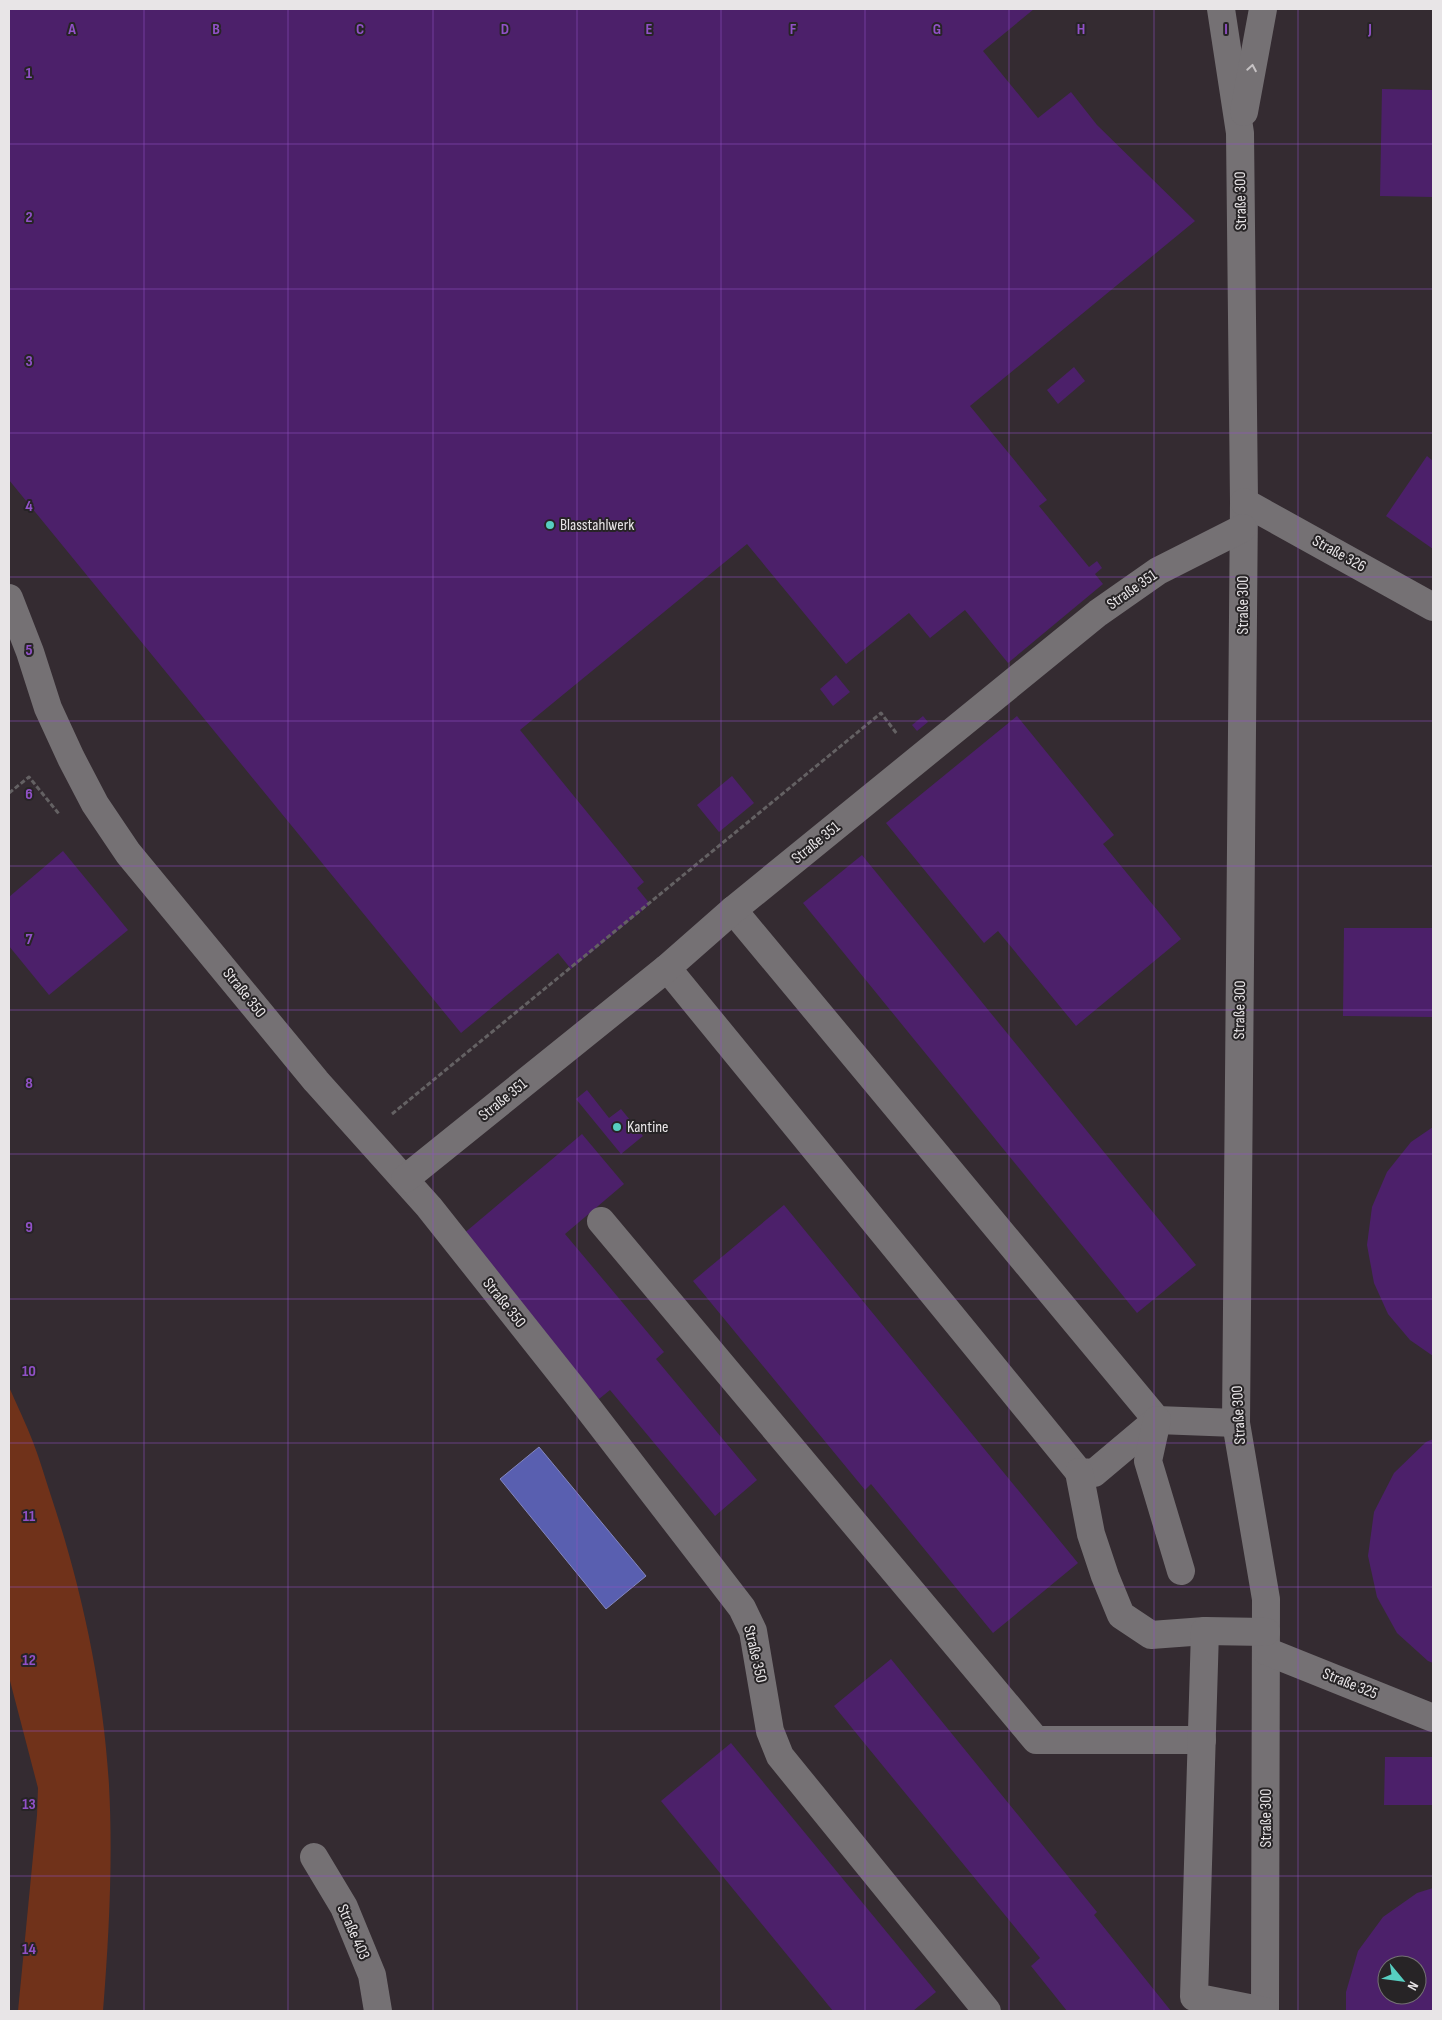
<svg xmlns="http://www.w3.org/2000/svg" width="1442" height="2020" font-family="'Sofia Sans Condensed',sans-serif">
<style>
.built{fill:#342b31;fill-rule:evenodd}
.green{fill:#70321a}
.water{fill:#595fb0;stroke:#8487c0}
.building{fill:#4c206a;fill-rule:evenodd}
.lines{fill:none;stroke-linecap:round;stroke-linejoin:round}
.path{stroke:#646163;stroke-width:3;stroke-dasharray:5 2.5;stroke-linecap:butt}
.minor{stroke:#757174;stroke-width:28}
.oneway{stroke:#c6c2c4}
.grid{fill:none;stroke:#9151c7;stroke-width:1;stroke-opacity:0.55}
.poi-dot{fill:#57cec1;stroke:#272426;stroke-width:2}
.labels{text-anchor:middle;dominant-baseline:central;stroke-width:4;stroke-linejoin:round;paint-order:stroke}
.street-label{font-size:16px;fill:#e8e5e7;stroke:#272426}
.poi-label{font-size:16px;fill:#e8e5e7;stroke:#272426;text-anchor:start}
.grid-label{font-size:16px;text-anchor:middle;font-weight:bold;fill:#9151c7;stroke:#272426;stroke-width:4;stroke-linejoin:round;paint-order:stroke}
</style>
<rect width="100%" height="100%" fill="#272426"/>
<path class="built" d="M9 9H1433V2011H9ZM1387 1965H1417V1995H1387Z"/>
<path class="green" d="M9 1387C17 1405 26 1424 33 1442 40 1460 45 1478 51 1496 82 1589 103 1687 109 1785 113 1860 109 1936 103 2011H18L37 1815 38 1788 9 1677Z"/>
<path class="water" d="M539 1447 646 1576 606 1609 500 1479Z"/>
<g class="building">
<path d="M9 9H1034L983 51 1038 118 1071 92 1097 125 1195 221 970 406 1047 500 1039 506 1089 567 1097 561 1102 568 1095 574 1103 584 1008 663 965 610 930 638 909 613 846 664 747 544 520 730 644 882 637 888 650 904 571 969 558 953 461 1033 9 480Z"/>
<path d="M1382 89 1433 90V197L1380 196Z"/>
<path d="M1074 367 1085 381 1058 404 1047 390Z"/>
<path d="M1427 456 1433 461V549L1386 516Z"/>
<path d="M836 675 850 692 833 706 820 689Z"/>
<path d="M923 716 928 722 917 731 912 725Z"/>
<path d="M1017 716 1114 835 1103 844 1181 939 1076 1026 998 931 984 943 886 823Z"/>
<path d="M732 776 754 803 719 832 697 805Z"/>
<path d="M63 851 128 930 49 995 9 946V897Z"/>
<path d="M862 855 1196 1265 1137 1313 803 903Z"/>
<path d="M1344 928H1433V1017L1343 1016Z"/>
<path d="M587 1090 609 1118 621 1109 643 1136 621 1154 576 1099Z"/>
<path d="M1433 1127V1356L1410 1340 1388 1314 1374 1283 1367 1245 1372 1207 1387 1172 1411 1142Z"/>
<path d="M582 1134 624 1184 565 1234 664 1352 656 1359 757 1480 715 1516 610 1390 599 1399 462 1235Z"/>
<path d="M784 1205 1078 1563 993 1633 871 1484 865 1490 693 1281Z"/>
<path d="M1433 1439V1663L1428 1661 1397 1633 1377 1597 1368 1556 1374 1512 1394 1473 1426 1442Z"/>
<path d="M891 1659 1097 1912 1094 1915 1171 2011H1067L1031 1966 1040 1958 834 1706Z"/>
<path d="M731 1743 936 1992 913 2011H833L661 1801Z"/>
<path d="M1385 1757H1433V1805H1384Z"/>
<path d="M1433 1888V2011H1346V1992L1358 1951 1383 1917 1417 1893ZM1387 1965H1417V1995H1387Z"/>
</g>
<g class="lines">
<g class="path">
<path d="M9 793 29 777 59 814"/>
<path d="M392 1114 881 713 897 734"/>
</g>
<g class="minor">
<path d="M1221 9 1240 133 1244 502 1236 1423 1266 1599 1265 2011"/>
<path d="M1244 112 1263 9"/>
<path d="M1244 502 1433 607"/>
<path d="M9 598 30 652 48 708 71 758 95 804 128 853 316 1081 429 1207 578 1395 742 1608 753 1631 770 1731 780 1756 987 2011"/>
<path d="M733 910 1157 1420 1236 1423"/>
<path d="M667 968 1079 1472 1094 1473 1157 1420"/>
<path d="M405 1179 667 968 733 910 1098 613 1158 571 1243 528"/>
<path d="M601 1221 1036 1740H1202"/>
<path d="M1157 1420 1148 1461 1181 1571"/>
<path d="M1079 1472 1091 1534 1105 1576 1121 1615 1151 1635 1205 1631"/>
<path d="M1266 1651 1433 1718"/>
<path d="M314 1857 344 1907 372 1975 378 2011"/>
<path d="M1264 2011 1194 1997 1205 1631 1266 1632"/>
</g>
</g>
<defs><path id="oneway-chevron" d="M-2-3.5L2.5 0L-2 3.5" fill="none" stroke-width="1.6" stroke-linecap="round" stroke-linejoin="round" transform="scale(1.25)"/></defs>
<use class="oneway" href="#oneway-chevron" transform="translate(1252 68) rotate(-80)"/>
<path class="grid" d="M144 9V2011M288 9V2011M433 9V2011M577 9V2011M721 9V2011M865 9V2011M1009 9V2011M1154 9V2011M1298 9V2011M9 144H1433M9 289H1433M9 433H1433M9 577H1433M9 721H1433M9 866H1433M9 1010H1433M9 1154H1433M9 1299H1433M9 1443H1433M9 1587H1433M9 1731H1433M9 1876H1433"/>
<g class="poi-dot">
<circle cx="550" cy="525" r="5"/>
<circle cx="617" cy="1127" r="5"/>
</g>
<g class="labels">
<g class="street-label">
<text transform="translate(1241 201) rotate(-91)">Straße 300</text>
<text transform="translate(1339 554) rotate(29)">Straße 326</text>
<text transform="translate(1132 590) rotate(-35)">Straße 351</text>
<text transform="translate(1243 605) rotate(-90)">Straße 300</text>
<text transform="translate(816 843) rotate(-39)">Straße 351</text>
<text transform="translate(244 993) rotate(51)">Straße 350</text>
<text transform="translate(1240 1010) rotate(-89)">Straße 300</text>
<text transform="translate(503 1100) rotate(-39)">Straße 351</text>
<text transform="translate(504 1303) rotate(51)">Straße 350</text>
<text transform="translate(1239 1415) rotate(-93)">Straße 300</text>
<text transform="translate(755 1654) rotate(77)">Straße 350</text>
<text transform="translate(1350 1684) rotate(22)">Straße 325</text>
<text transform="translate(1266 1818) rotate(-90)">Straße 300</text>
<text transform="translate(353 1932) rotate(66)">Straße 403</text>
</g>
<g class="poi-label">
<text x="560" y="525">Blasstahlwerk</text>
<text x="627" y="1127">Kantine</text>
</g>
</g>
<g class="grid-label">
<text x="72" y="34">A</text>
<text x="216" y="34">B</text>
<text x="360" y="34">C</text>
<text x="505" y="34">D</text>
<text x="649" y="34">E</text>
<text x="793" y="34">F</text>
<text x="937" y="34">G</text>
<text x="1081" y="34">H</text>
<text x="1226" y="34">I</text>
<text x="1370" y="34">J</text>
<text x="29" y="78">1</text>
<text x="29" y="222">2</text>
<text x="29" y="366">3</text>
<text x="29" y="511">4</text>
<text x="29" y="655">5</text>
<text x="29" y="799">6</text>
<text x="29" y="944">7</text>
<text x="29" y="1088">8</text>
<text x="29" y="1232">9</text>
<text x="29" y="1376">10</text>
<text x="29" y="1521">11</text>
<text x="29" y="1665">12</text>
<text x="29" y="1809">13</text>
<text x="29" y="1954">14</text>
</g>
<rect width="1442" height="2020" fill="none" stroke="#e8e5e7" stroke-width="20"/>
<g transform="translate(1402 1980) rotate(119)"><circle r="24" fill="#272426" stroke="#747173"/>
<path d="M0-4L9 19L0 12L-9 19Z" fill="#57cec1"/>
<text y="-8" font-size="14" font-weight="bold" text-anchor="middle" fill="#e8e5e7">N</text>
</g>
</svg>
